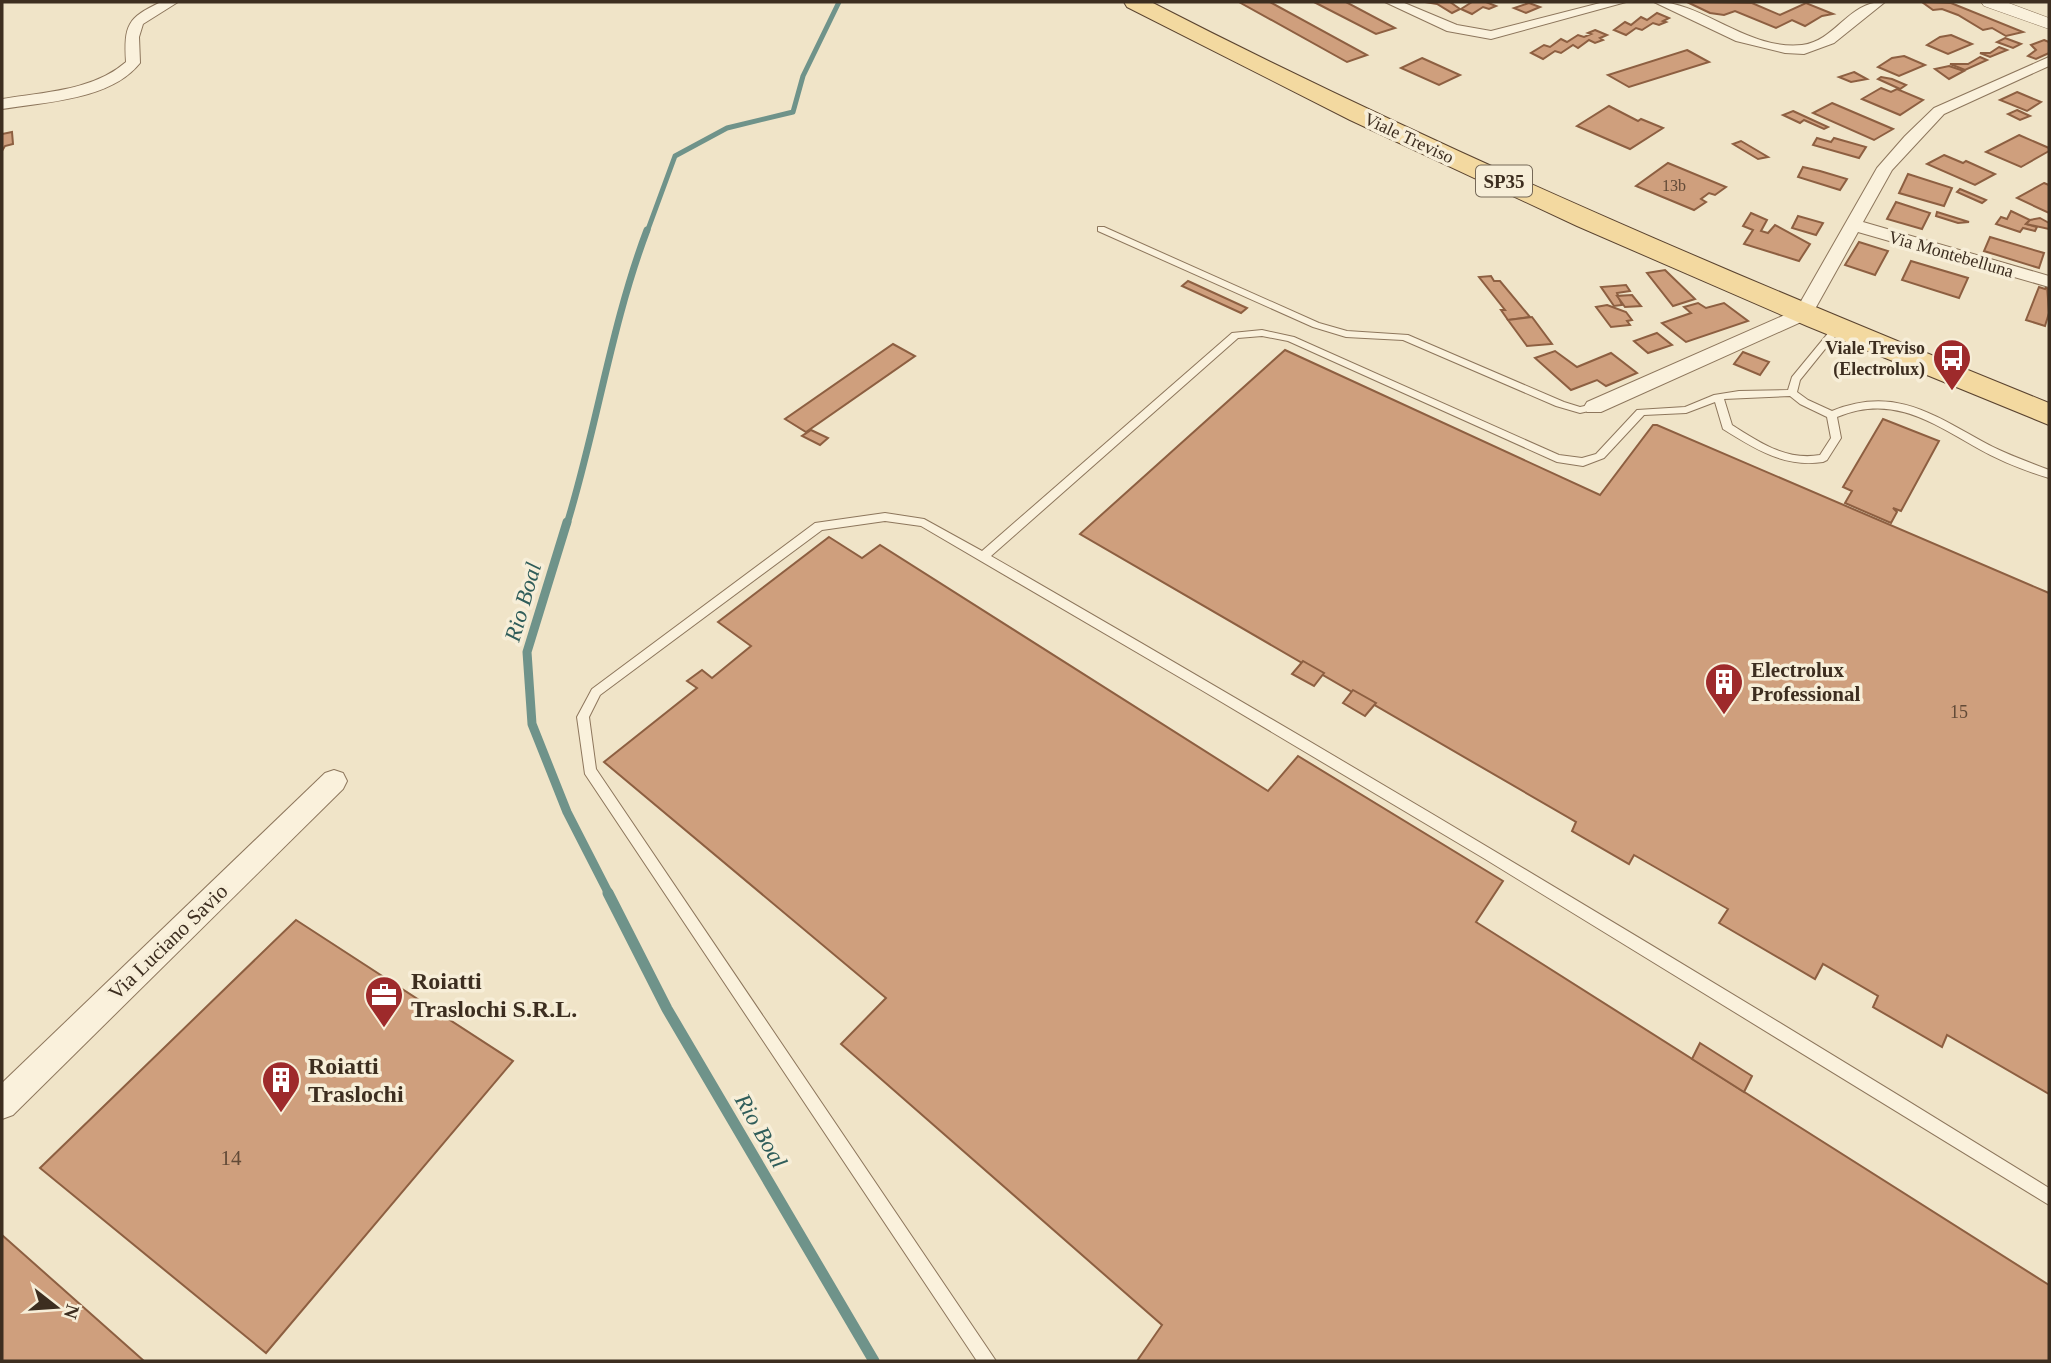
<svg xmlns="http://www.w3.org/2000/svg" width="2051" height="1363" font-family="Georgia,serif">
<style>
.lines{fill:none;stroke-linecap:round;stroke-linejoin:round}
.stream-far3{stroke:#6f938a;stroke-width:5}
.stream-far2{stroke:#6f938a;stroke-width:7}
.stream-far1{stroke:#6f938a;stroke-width:9}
.stream{stroke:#6f938a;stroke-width:11}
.building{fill:#cf9f7d;stroke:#8d5f41;stroke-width:2}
.service-casing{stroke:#8d765c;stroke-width:2}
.minor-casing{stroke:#8d765c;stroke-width:2}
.tertiary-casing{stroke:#8d765c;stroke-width:1}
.primary-casing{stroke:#5b4430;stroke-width:2}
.service{fill:#faf1dc;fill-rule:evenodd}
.minor{fill:#faf1dc;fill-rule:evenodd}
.tertiary{fill:#faf1dc;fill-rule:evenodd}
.primary{fill:#f3d9a0;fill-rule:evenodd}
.labels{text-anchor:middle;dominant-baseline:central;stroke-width:7;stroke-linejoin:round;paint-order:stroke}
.far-number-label{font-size:16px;fill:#624a37}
.far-street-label{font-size:18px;fill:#3d2e20;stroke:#f7eed8}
.far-poi-label{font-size:18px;font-weight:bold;fill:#3d2e20;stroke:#f7eed8;text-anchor:end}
.number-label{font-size:18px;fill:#624a37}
.shield{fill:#f7eed8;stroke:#756857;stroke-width:2}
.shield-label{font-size:19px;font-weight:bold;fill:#3d2e20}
.poi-label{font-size:21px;font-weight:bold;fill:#3d2e20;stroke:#f7eed8;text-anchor:start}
.street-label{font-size:21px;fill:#3d2e20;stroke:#f7eed8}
.near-number-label{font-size:21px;fill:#624a37}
.water-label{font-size:23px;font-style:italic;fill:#2f5d5a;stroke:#f7eed8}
.near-poi-label{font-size:24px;font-weight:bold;fill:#3d2e20;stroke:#f7eed8;text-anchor:start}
</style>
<rect width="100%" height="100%" fill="#f0e4c8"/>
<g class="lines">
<path class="stream-far3" d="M647 232 675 156 727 128 793 112 803 76 839 2"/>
<path class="stream-far2" d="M567 524C597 427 611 325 647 230"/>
<path class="stream-far1" d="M567 522 527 652 532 724 567 812 609 894"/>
<path class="stream" d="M608 893 667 1009 874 1361"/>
</g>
<g class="building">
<path d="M1239 2H1270L1367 55 1347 62Z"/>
<path d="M1314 2H1346L1395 28 1376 34Z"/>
<path d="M1425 2H1450L1460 9 1452 13 1437 4Z"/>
<path d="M1472 2H1486L1496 6 1489 9 1483 7 1472 14 1461 9Z"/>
<path d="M1687 2 1752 3 1780 15 1806 3 1833 14 1822 16 1805 26 1792 20 1776 28 1735 11 1724 15 1710 13Z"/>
<path d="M1922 2 1951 3 2023 32 2006 36 1992 28 1983 30 1958 15 1942 9 1933 10Z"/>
<path d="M1529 3 1540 7 1526 13 1514 8Z"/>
<path d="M1657 13 1669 18 1663 21 1666 22 1659 25 1653 23 1642 30 1636 28 1626 35 1614 30 1625 22 1631 25 1641 17 1647 20Z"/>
<path d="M1595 30 1607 35 1600 38 1603 40 1595 43 1589 40 1578 48 1573 45 1561 53 1555 51 1543 59 1531 53 1544 45 1550 47 1561 39 1567 42 1578 35 1584 37 1591 34 1588 33Z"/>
<path d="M1951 35 1972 44 1948 54 1927 45 1940 37Z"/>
<path d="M2005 38 2021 44 2013 48 1997 42Z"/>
<path d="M2044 40 2049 42V53L2036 59 2028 56 2036 50 2031 45Z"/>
<path d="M1999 47 2007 50 1990 57 1980 53H1990Z"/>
<path d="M1687 50 1709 62 1629 87 1608 75Z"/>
<path d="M1904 56 1925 65 1899 76 1878 67 1892 58Z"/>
<path d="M1980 57 1987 60 1965 70 1950 64H1968Z"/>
<path d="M1422 58 1460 75 1439 85 1401 68Z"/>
<path d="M1949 66 1964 71 1949 79 1935 69Z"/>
<path d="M1854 72 1867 79 1851 82 1839 77Z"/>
<path d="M1881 77 1892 79 1906 85 1900 89 1878 79Z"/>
<path d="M1881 88 1891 92 1897 89 1923 100 1900 115 1862 99Z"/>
<path d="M2017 92 2041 102 2027 111 2000 100Z"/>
<path d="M1832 103 1893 129 1874 140 1813 113Z"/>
<path d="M1609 106 1638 121 1641 119 1663 128 1630 149 1577 126Z"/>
<path d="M2017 110 2030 116 2020 120 2008 114Z"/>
<path d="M1793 111 1828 127 1824 129 1804 120 1800 123 1783 115Z"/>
<path d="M12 132 13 144 5 146 2 151V134Z"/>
<path d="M2019 135 2049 148V151L2021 167 1986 152Z"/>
<path d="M1817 138 1831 142 1834 138 1866 147 1859 158 1813 145Z"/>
<path d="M1741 141 1768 157 1758 159 1733 144Z"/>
<path d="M1944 155 1963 163 1966 161 1995 174 1975 185 1927 164Z"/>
<path d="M1668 163 1726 187 1715 195 1709 193 1701 199 1706 202 1694 210 1636 186Z"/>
<path d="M1803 167 1820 171 1847 179 1840 190 1798 177Z"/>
<path d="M1908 174 1952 188 1944 206 1899 193Z"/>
<path d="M2044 183 2049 185V213L2017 198Z"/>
<path d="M1960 189 1986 200 1982 203 1957 192Z"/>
<path d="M1896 202 1930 213 1922 229 1887 219Z"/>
<path d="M2011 211 2030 220 2026 224 2037 227 2035 231 2023 228 2020 232 1996 224 2001 217 2007 219Z"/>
<path d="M1937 212 1969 222 1958 223 1936 216Z"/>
<path d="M1751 213 1767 220 1761 231 1768 233 1775 225 1810 244 1799 261 1744 244 1753 230 1743 226Z"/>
<path d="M1798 216 1823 223 1816 235 1792 228Z"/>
<path d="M2040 218 2049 223V229L2026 224 2030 220Z"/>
<path d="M1990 237 2044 253 2039 268 1984 251Z"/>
<path d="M1859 242 1888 251 1875 275 1845 265Z"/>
<path d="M1911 261 1968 278 1959 298 1902 280Z"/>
<path d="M1665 270 1695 299 1673 306 1647 273Z"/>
<path d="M1491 276 1494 281H1500L1530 317 1508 320 1501 310H1505L1479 277Z"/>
<path d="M1188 281 1247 308 1241 313 1182 286Z"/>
<path d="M1626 285 1630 291 1617 293 1622 305 1614 306 1601 287Z"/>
<path d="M2047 285 2049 313 2045 326 2026 320 2039 287 2045 289Z"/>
<path d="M1632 295 1641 306 1625 307 1617 296Z"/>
<path d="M1698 303 1706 308 1724 303 1748 321 1686 342 1662 323 1691 313 1684 307Z"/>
<path d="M1607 305 1626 312 1632 320 1627 321 1630 325 1611 327 1596 307Z"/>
<path d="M1532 317 1552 344 1527 346 1508 320Z"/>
<path d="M1657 333 1672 345 1648 353 1634 341Z"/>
<path d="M893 344 915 356 806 432 785 419Z"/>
<path d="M1285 350 1600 495 1653 425H1657L2049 593V1094L1947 1035 1942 1047 1873 1007 1878 996 1823 964 1815 979 1719 923 1728 909 1634 855 1629 864 1572 831 1576 822 1080 534Z"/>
<path d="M1555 351 1577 367 1611 353 1637 373 1606 386 1597 380 1571 390 1535 358Z"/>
<path d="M1743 352 1769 362 1760 375 1734 364Z"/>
<path d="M1883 419 1939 441 1901 511 1893 508 1897 512 1891 523 1845 503 1852 491 1843 487Z"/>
<path d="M811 430 828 438 820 445 802 436Z"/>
<path d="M829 537 862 558 880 545 1268 791 1298 756 1503 881 1476 922 2049 1285V1361H1137L1162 1325 841 1044 886 998 604 762 697 688 687 681 702 670 712 678 751 646 718 622Z"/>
<path d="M1303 661 1324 673 1314 686 1292 674Z"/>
<path d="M1353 690 1376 703 1365 716 1343 703Z"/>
<path d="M296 920 513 1061 266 1353 40 1168Z"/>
<path d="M1700 1043 1752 1076 1744 1092 1692 1059Z"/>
<path d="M2 1235 144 1361H2Z"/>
</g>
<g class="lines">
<defs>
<g id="service">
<path d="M1098 227H1104L1319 323 1347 331 1408 335 1564 402 1580 407 1594 404 1599 407 1598 409 1580 413 1556 406 1403 340 1346 337 1313 327 1098 231Z"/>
<path d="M1837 325 1842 328 1800 380 1797 392 1808 400 1832 411C1896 385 1935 416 1989 445 2008 455 2029 462 2049 470V478C2026 471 2000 461 1979 449 1931 422 1893 394 1837 417L1841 438 1827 460 1823 462C1785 468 1755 449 1723 429L1715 402 1686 413 1644 415 1604 458 1583 466 1557 462 1288 341 1262 336 1238 338 991 556C1347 761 1700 972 2049 1188V1205L1485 859 1203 691 921 526 885 521 822 530 600 695 589 717 596 769 996 1361H977L585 774 577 717 592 689 815 523 885 513 924 519 982 551 1232 333 1262 330 1294 337 1559 455 1582 458 1596 454 1637 410 1685 407 1714 395 1739 391 1788 390 1792 377 1834 326ZM1790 396 1800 404 1827 417 1831 438 1820 455C1786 461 1759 442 1732 425L1724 399Z"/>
</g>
<g id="minor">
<path d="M161 2H178L143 24 139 37 140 63C111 100 45 102 2 109V99C43 92 93 91 126 62 124 25 127 18 161 2Z"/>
<path d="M1385 2H1402L1457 25 1491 31 1604 2H1626L1491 39 1447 31Z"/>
<path d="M1654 2C1701 0 1747 51 1802 45 1836 41 1849 0 1885 2L1834 43 1804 54 1785 53 1736 41Z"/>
<path d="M2049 57V66L1944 114 1892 170 1863 222 2049 276V287L1858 232 1810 318 1601 412H1587L1584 407 1587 402 1796 310 1877 168 1905 136 1934 108Z"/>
<path d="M334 770 343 773 347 781 343 789 13 1115 2 1119V1083L325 773Z"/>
</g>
<path id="tertiary" d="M1981 2H2006L2049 18V29L1984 6Z"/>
<path id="primary" d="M1124 2H1151C1443 152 1745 280 2049 403V425L1807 326 1577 226 1350 120 1127 7Z"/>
</defs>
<use href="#service" class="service-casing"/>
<use href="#minor" class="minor-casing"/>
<use href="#tertiary" class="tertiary-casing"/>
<use href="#primary" class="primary-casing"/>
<use href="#service" class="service"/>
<use href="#minor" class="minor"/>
<use href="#tertiary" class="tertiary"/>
<use href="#primary" class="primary"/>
</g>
<defs>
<symbol id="bus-pin" viewBox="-11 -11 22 30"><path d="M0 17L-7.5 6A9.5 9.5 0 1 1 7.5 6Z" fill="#9e2a2b" stroke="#f7eed8"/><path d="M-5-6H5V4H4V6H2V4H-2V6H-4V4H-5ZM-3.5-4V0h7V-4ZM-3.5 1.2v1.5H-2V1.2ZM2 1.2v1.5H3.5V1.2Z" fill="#fff"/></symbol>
<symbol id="building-pin" viewBox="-11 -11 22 30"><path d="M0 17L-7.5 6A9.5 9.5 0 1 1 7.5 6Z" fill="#9e2a2b" stroke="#f7eed8"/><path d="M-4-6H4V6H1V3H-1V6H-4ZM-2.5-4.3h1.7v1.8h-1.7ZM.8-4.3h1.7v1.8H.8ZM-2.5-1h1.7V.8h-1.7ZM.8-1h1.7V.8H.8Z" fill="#fff"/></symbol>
<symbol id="office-pin" viewBox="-11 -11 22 30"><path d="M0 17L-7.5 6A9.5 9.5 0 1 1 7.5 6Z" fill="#9e2a2b" stroke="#f7eed8"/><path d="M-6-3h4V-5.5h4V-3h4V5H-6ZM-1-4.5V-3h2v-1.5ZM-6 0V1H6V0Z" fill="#fff"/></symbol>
</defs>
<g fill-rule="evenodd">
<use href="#bus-pin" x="1930" y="336" width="44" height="60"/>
<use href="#building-pin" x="1702" y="660" width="44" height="60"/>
<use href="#office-pin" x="362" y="973" width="44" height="60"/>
<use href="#building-pin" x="259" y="1058" width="44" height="60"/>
</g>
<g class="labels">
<g class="far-number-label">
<text x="1674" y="185">13b</text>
</g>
<g class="far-street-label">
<text transform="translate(1409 138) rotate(25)">Viale Treviso</text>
<text transform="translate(1951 254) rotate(16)">Via Montebelluna</text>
</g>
<g class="far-poi-label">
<text x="1925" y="348">Viale Treviso<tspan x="1925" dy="21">(Electrolux)</tspan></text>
</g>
<g class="number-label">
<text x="1959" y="712">15</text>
</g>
<rect class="shield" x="1476" y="165.5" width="56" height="31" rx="5"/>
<g class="shield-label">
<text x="1504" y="181">SP35</text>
</g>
<g class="poi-label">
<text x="1751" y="670">Electrolux<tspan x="1751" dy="24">Professional</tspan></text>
</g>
<g class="street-label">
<text transform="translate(168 942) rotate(-44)">Via Luciano Savio</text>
</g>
<g class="near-number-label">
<text x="231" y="1158">14</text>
</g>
<g class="water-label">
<text transform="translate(523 602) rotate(-74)">Rio Boal</text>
<text transform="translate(761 1131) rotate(60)">Rio Boal</text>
</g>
<g class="near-poi-label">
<text x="411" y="981">Roiatti<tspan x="411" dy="28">Traslochi S.R.L.</tspan></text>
<text x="308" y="1066">Roiatti<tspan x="308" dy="28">Traslochi</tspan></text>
</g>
</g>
<rect width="2051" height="1363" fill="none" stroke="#3d2e20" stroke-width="7"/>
<g transform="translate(56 1307) rotate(107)" stroke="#f7eed8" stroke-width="5" paint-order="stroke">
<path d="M0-5L12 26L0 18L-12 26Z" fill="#3d2e20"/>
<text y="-10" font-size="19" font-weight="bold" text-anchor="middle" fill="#3d2e20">N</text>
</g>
</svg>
